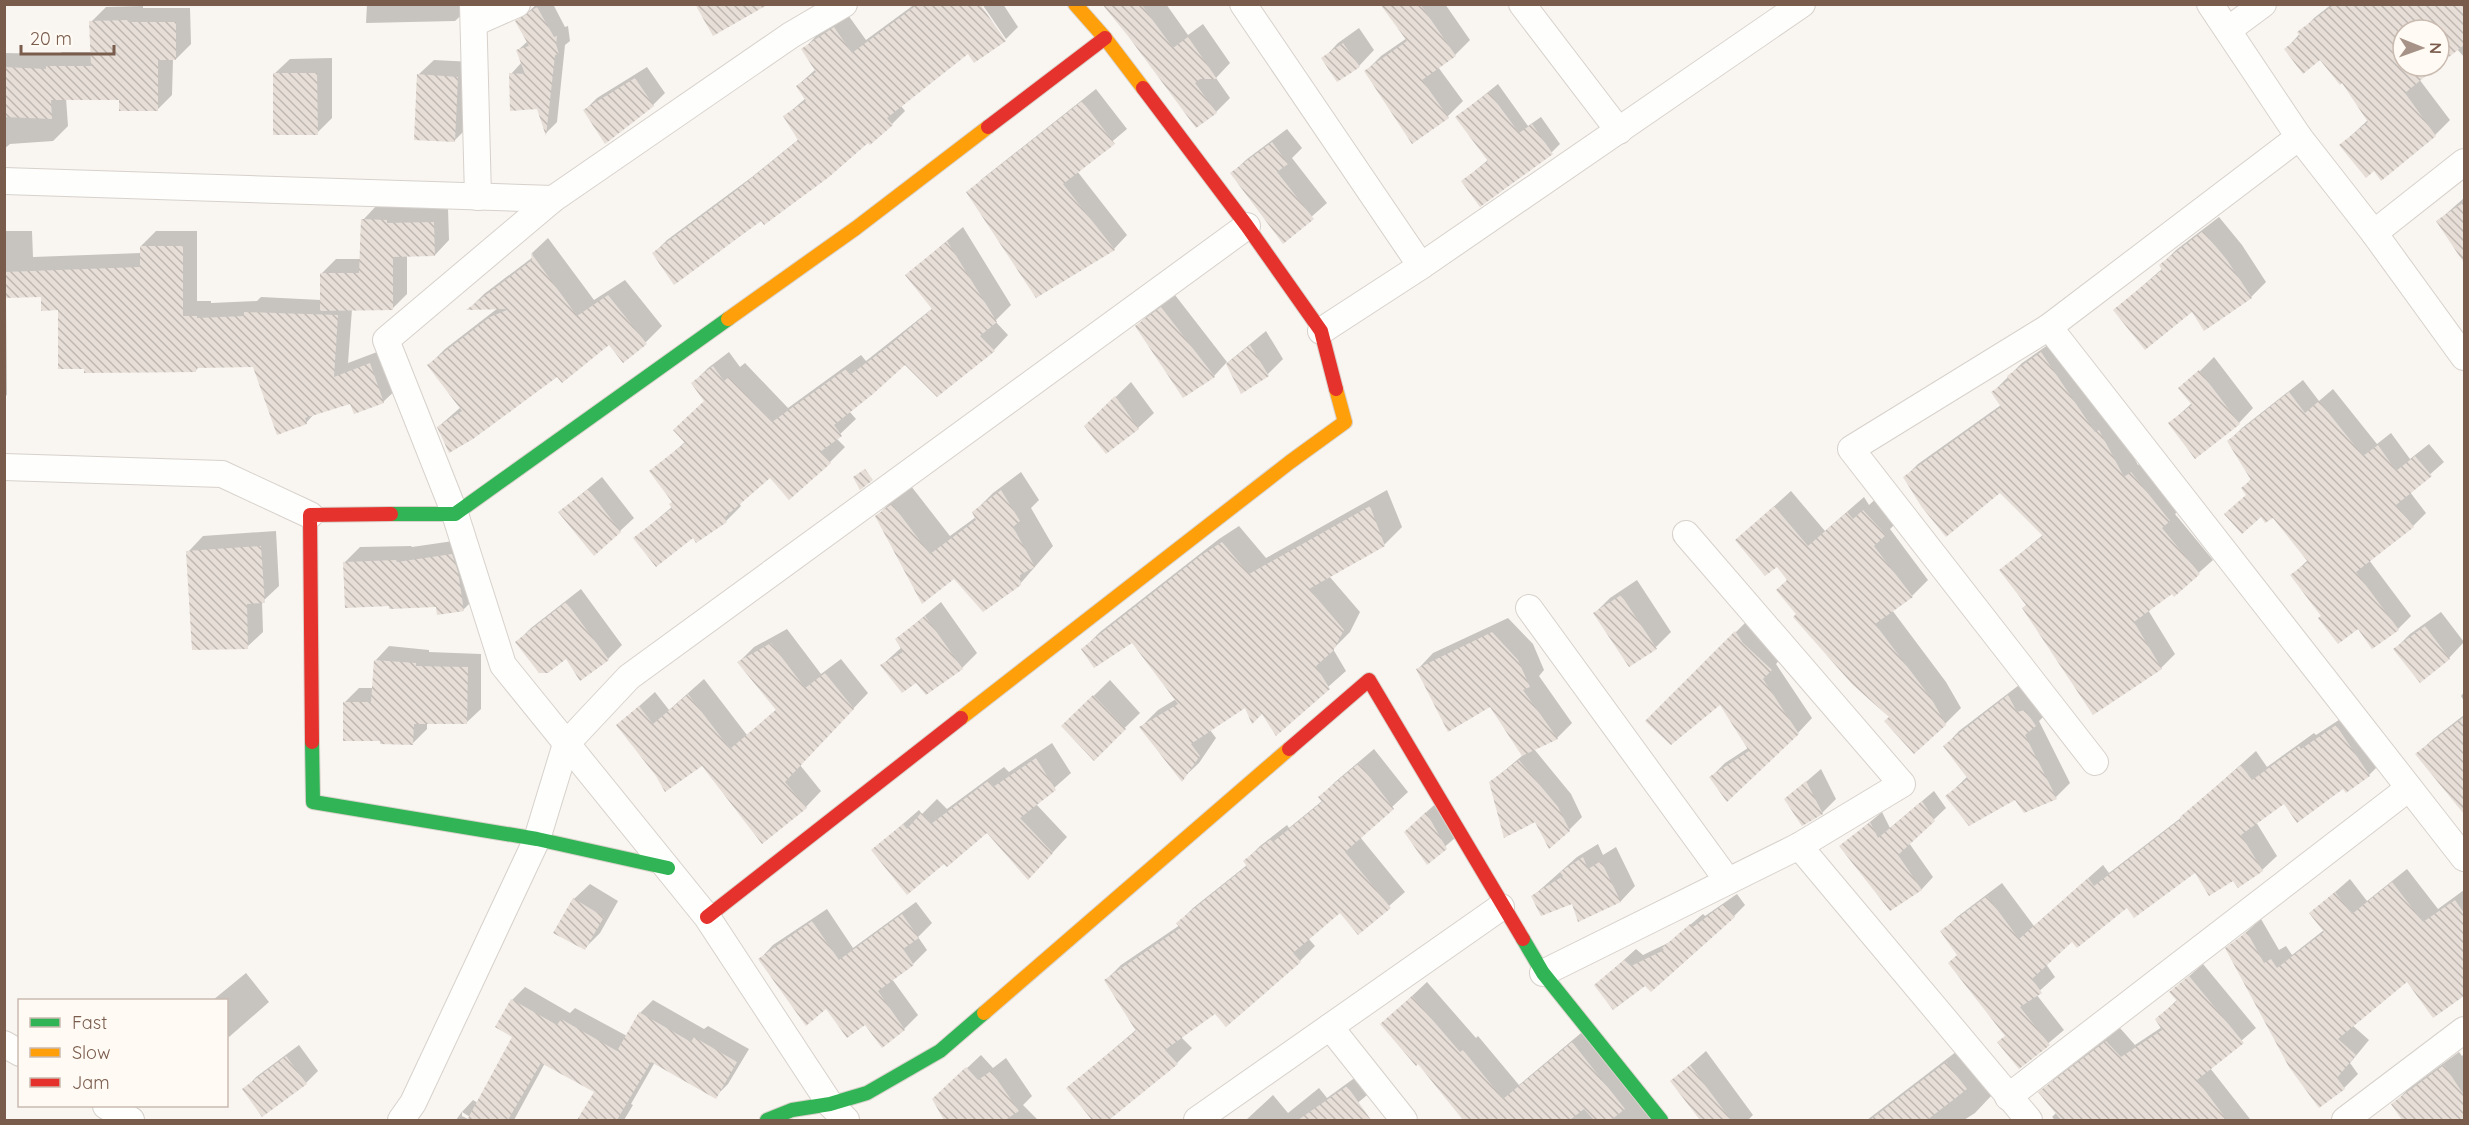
<svg xmlns="http://www.w3.org/2000/svg" width="2469" height="1125" font-family="Quicksand,sans-serif">
<style>
.shadow{fill:#0003}
.building{fill:url(#building-back-hatch)}
.lines{fill:none;stroke-linecap:round;stroke-linejoin:round}
.street-casing{stroke:#d7d1cb;stroke-width:28}
.fast-casing{stroke:#d9d2cb;stroke-width:16}
.slow-casing{stroke:#d9d2cb;stroke-width:16}
.jam-casing{stroke:#d9d2cb;stroke-width:16}
.street{stroke:#fefefd;stroke-width:26}
.fast{stroke:#30b455;stroke-width:14}
.slow{stroke:#ff9f0a;stroke-width:14}
.jam{stroke:#e5322d;stroke-width:14}
</style>
<defs>
<pattern id="building-back-hatch" width="6" height="6" patternUnits="userSpaceOnUse" patternTransform="scale(1.5)"><rect width="6" height="6" fill="#e6ded7"/><path d="M-1 5l2 2M0 0l6 6M5-1l2 2" fill="none" stroke="#bfb7b1"/></pattern>
</defs>
<rect width="100%" height="100%" fill="#f9f5f0"/>
<g class="shadow">
<path d="M367 4H468V9L455 21 366 23Z"/>
<path d="M537 4H553L565 27 568 26 570 41 565 45 557 122 546 133 538 108 511 74 522 62 518 50 528 41 517 22Z"/>
<path d="M915 4H979L968 52 901 106 905 111 892 124 761 219 654 253 667 240 752 177 799 139 785 116 806 98 797 86 816 69 803 50 816 36 848 15 866 40Z"/>
<path d="M982 4H1003L1018 27 1006 39Z"/>
<path d="M1104 4H1166L1188 35 1203 24 1230 63 1216 78 1230 98 1216 112Z"/>
<path d="M1382 4H1445L1470 40 1455 55 1438 67 1463 101 1448 116 1412 142 1366 71 1381 56 1407 38Z"/>
<path d="M2332 4H2464V57L2457 49 2439 63V30H2403V66H2436L2419 79 2450 120 2435 135 2375 169 2341 145 2368 120 2342 81 2320 58 2286 49 2314 18Z"/>
<path d="M143 6V8H190L191 44 176 59H173L172 95 157 110 120 98H66L68 126 53 141 10 144 4 149V53L59 54 62 52H92L91 22 106 7Z"/>
<path d="M1359 28 1374 50 1359 66 1337 80 1323 59 1338 43Z"/>
<path d="M332 58V118L317 133 274 74 290 59Z"/>
<path d="M434 60 473 62 470 125 454 141 418 75Z"/>
<path d="M647 67 665 93 653 105 585 110 597 98Z"/>
<path d="M1498 84 1528 126 1541 117 1560 144 1552 152 1463 181 1489 159 1457 117Z"/>
<path d="M1096 89 1127 129 1077 171 1127 235 1114 249 968 193 982 179Z"/>
<path d="M1287 129 1302 148 1292 158 1327 203 1283 242 1232 173 1247 159Z"/>
<path d="M2464 198V245L2458 250 2438 221Z"/>
<path d="M377 205 401 206V208H448L449 240 435 255H407V294L392 309H352L348 363 385 349 399 387 383 402H351L315 413 306 423 254 365 200 366 195 371 59 309 42 296H6L7 395 4 397V231H32L33 257 141 253V246L156 231H197V301H211V303L257 301 261 297 321 300V274L336 259H361L363 220Z"/>
<path d="M2219 217 2242 245 2266 282 2251 297 2115 310 2163 268 2161 265 2176 250Z"/>
<path d="M963 227 1011 305 995 321 1008 335 994 350 905 363 849 411 856 419 836 438 845 447 830 462 770 475 739 503 741 506 726 521 693 536 635 538 673 506 674 501 651 472 685 442 705 401 693 383 708 368 729 352 740 367 745 363 788 408 861 355 866 361 933 308 907 275Z"/>
<path d="M548 238 594 300 625 280 662 326 646 342 609 343 557 375 438 427 461 407 429 365 445 349 498 308H470L484 294 533 257 532 253Z"/>
<path d="M1175 295 1227 362 1214 376 1137 326 1150 313Z"/>
<path d="M1266 331 1283 359 1268 374 1241 392 1227 363Z"/>
<path d="M2055 340 2113 418 2138 465 2145 459 2182 507 2175 514 2213 560 2174 595 2172 592 2148 610 2175 654 2161 668 2094 712 2028 605 2001 570 2044 534 2000 491 1905 477 1918 464 2001 405 1993 392 2022 363Z"/>
<path d="M2214 357 2253 408 2239 423 2195 457 2170 423 2192 403 2193 378Z"/>
<path d="M2303 380 2319 401 2333 389 2377 444 2391 433 2410 459 2429 444 2444 462 2410 492 2426 513 2413 526 2369 560 2411 616 2398 629 2358 627 2323 615 2292 575 2308 560 2273 516 2247 494 2243 488 2252 478 2229 441 2242 428Z"/>
<path d="M1131 382 1154 413 1138 428 1086 426Z"/>
<path d="M1021 472 1039 500 1031 508 1053 546 1020 584 954 577 876 517 896 497 911 486 950 536 976 517 973 513 993 493Z"/>
<path d="M602 477 634 518 620 531 560 512Z"/>
<path d="M1387 490 1402 527 1385 544 1329 576 1360 612 1350 632 1333 649 1346 671 1276 733 1262 712 1246 705 1210 730 1216 738 1199 763 1182 779 1141 727 1158 710 1176 699 1132 641 1083 649 1100 632 1219 539 1239 526 1266 558Z"/>
<path d="M1791 491 1825 531 1864 497 1869 505 1880 495 1901 518 1890 529 1928 580 1912 596 1892 610 1946 682 1961 708 1945 724 1890 716 1798 613 1789 580 1777 565 1737 540Z"/>
<path d="M276 531 279 586 262 602 263 632 247 647 188 552 203 536Z"/>
<path d="M467 539 479 594 463 610 437 605H390L345 562 360 547 411 546 412 547Z"/>
<path d="M1637 580 1671 632 1656 647 1595 613 1610 598Z"/>
<path d="M581 589 622 645 608 659 566 657 517 642 531 628Z"/>
<path d="M941 602 977 653 962 668 916 681 882 665 902 647 897 639Z"/>
<path d="M2441 612 2464 642 2449 658 2395 649 2410 634Z"/>
<path d="M1508 618 1533 644 1544 670 1539 676 1572 723 1557 738 1534 749 1571 794 1582 817 1569 830 1536 820 1491 782 1523 755 1490 705 1418 669 1433 653Z"/>
<path d="M1750 618 1785 654 1776 664 1812 718 1798 733 1711 777 1725 763 1748 748 1720 703 1647 721Z"/>
<path d="M787 629 821 674 841 659 868 693 800 765 821 791 806 807 702 764 657 775 618 725 655 692 669 710 704 679 747 735 777 709 739 662 754 647Z"/>
<path d="M389 646 429 650V652L481 654V709L466 723H427V729L413 743 345 702 359 688H373L375 661Z"/>
<path d="M1110 680 1140 713 1094 758 1063 726Z"/>
<path d="M2023 682 2050 710 2039 721 2070 783 2056 797 1947 796 1968 776 1945 746 1959 731Z"/>
<path d="M2464 692V701L2461 696Z"/>
<path d="M2351 712 2384 760 2369 775 2346 791 2344 787 2284 802 2256 822 2277 856 2262 870 2234 879 2195 871 2127 906 2072 940 2046 964 2055 977 2036 994 2064 1030 2020 1067 2007 1035 1959 954 1942 932 1957 917 2002 883 2034 926 2103 865 2109 873 2182 817 2256 751 2267 767 2314 733 2316 735Z"/>
<path d="M2464 715V813L2417 754 2432 740Z"/>
<path d="M1052 743 1071 773 1036 804 1067 837 1043 863 987 830 873 850 919 810 922 814 937 799 947 809 1004 767 1009 772Z"/>
<path d="M1374 749 1408 792 1360 837 1405 892 1358 933 1340 911 1308 938 1315 946 1300 961 1215 1012 1181 1037 1192 1048 1177 1063 1107 1120H1094L1068 1088 1137 1029 1106 980 1121 965 1180 925 1178 923 1193 908 1247 865 1245 861 1260 846 1287 825 1289 828 1322 801 1320 797 1335 782Z"/>
<path d="M1821 769 1836 799 1822 813 1785 800Z"/>
<path d="M1934 791 1946 808 1909 843 1933 877 1922 889 1891 909 1841 846 1882 812 1890 828Z"/>
<path d="M1442 798 1462 832 1427 862 1421 817Z"/>
<path d="M1598 844 1603 855 1616 847 1635 886 1621 901 1579 920 1572 902 1533 896 1577 857Z"/>
<path d="M2407 869 2438 909 2464 890V985L2432 1014 2407 980 2352 1025 2369 1040 2350 1063 2358 1074 2344 1088 2227 949 2261 919 2279 950 2286 946 2292 955 2324 930 2311 913 2350 879 2367 901Z"/>
<path d="M590 884 618 901 600 933 584 949 574 899Z"/>
<path d="M1737 894 1745 905 1734 916 1645 984 1596 985 1636 949 1643 955 1670 942 1703 914 1705 916Z"/>
<path d="M916 902 932 923 918 937 927 950 913 964 892 979 918 1015 904 1029 866 1022 826 1007 760 959 773 945 827 909 853 948Z"/>
<path d="M2203 964 2256 1028 2210 1068 2250 1119 2055 1120 2052 1117 2057 1112 2040 1093 2054 1079 2120 1028 2135 1045 2162 1027 2157 1019 2178 999 2171 992Z"/>
<path d="M246 973 269 1002 229 1037 226 1034V1000H213Z"/>
<path d="M1427 982 1476 1038 1478 1036 1519 1085 1587 1028 1661 1120H1464L1418 1062 1382 1024Z"/>
<path d="M525 987 570 1013 575 1008 627 1036 640 1013 653 1000 704 1029 708 1026 749 1049 728 1084 715 1097 655 1062 631 1104 633 1105 624 1120H594L596 1091 545 1063 514 1120H475L462 1112V1116L470 1120H456L461 1113 473 1100 478 1103 514 1037 512 1000Z"/>
<path d="M299 1045 318 1071 306 1083 244 1090 256 1077Z"/>
<path d="M1965 1045 1992 1095 1975 1113 1964 1120H1867Z"/>
<path d="M1706 1051 1753 1115 1748 1120H1701L1672 1081Z"/>
<path d="M2459 1052 2462 1056 2464 1054V1120H2404L2393 1105 2407 1090Z"/>
<path d="M981 1055 993 1068 1006 1058 1032 1096 1023 1105 1038 1120H946L934 1099Z"/>
<path d="M1360 1074 1372 1091 1337 1120H1246L1273 1095 1288 1113 1319 1088 1327 1098Z"/>
</g>
<g class="building">
<path d="M695 4H769L713 36Z"/>
<path d="M918 4H980L1006 41 974 63 968 54 887 118 893 125 870 145 868 143 829 177 764 225 761 221 674 285 652 253 737 190 798 140 783 116 806 101 796 86 816 72 801 49 834 27 852 53Z"/>
<path d="M1102 4H1141L1173 48 1188 37 1217 79H1200L1195 83 1217 113 1196 128 1128 36Z"/>
<path d="M1380 4H1420L1456 56 1422 80 1449 118 1412 144 1364 71 1407 41Z"/>
<path d="M2335 4H2464V45L2439 65V30H2403V66H2438L2405 93 2436 136 2381 181 2374 171 2366 178 2339 145 2368 122 2342 83 2340 85 2320 60 2303 74 2284 49 2300 36 2297 32Z"/>
<path d="M537 7 554 37 557 36 556 44 559 54 555 55 546 136 537 109 510 111 509 73 525 74 516 50 529 46 515 21Z"/>
<path d="M128 20V22H176V60H158V111H119V100H51L52 119 4 117V67L46 69V66H91L89 21Z"/>
<path d="M1343 43 1360 67 1337 82 1321 58Z"/>
<path d="M273 73H317L318 135H273Z"/>
<path d="M417 74 458 77 455 142 414 140Z"/>
<path d="M635 78 654 106 605 144 583 110Z"/>
<path d="M1489 92 1519 133 1532 124 1553 154 1480 207 1461 181 1488 161 1455 117Z"/>
<path d="M1082 101 1115 144 1063 184 1115 250 1036 298 966 192Z"/>
<path d="M1272 142 1288 164 1277 172 1314 219 1283 244 1230 173Z"/>
<path d="M2464 202V263L2436 221Z"/>
<path d="M361 219 387 220V223L434 222 435 256 393 257V310L320 311V273H359Z"/>
<path d="M2203 231 2227 260 2252 298 2204 331 2192 312 2145 350 2113 310 2162 270 2159 265Z"/>
<path d="M947 241 997 322 980 336 995 351 937 397 905 365 873 394 834 425 842 436 820 452 831 463 789 500 770 478 724 518 727 522 696 543 693 538 656 567 633 538 672 508 669 504 672 502 649 471 685 443 673 430 704 401 691 383 713 366 724 381 729 377 772 422 846 369 850 375 890 345 932 309 905 275Z"/>
<path d="M140 246H183V316H197V318L244 316V312L338 315 334 377 370 363 384 403 354 414 350 404 305 418 307 424 277 435 253 367 196 368V372L84 373V369H58V310L41 311V297L4 298V272L140 267Z"/>
<path d="M531 253 577 316 608 295 647 344 623 363 609 345 562 383 557 377 473 439 449 453 437 427 462 411 427 365 490 317 509 309 466 310 532 260Z"/>
<path d="M1161 307 1215 377 1183 398 1135 326Z"/>
<path d="M1250 345 1269 376 1241 394 1226 364Z"/>
<path d="M2041 352 2095 432 2099 430 2124 477 2131 472 2170 521 2162 528 2200 574 2174 597 2172 594 2134 622 2162 669 2093 715 2022 608 2026 605 1999 570 2043 536 2000 493 1946 537 1921 506 1903 477 2001 407 1991 392 2009 380 2007 376Z"/>
<path d="M2199 370 2240 424 2195 459 2168 423 2192 405 2178 388Z"/>
<path d="M2289 392 2305 413 2319 401 2363 456 2378 445 2396 471 2415 456 2432 476 2396 505 2414 527 2356 572 2399 630 2372 649 2358 629 2338 644 2318 618 2321 616 2290 575 2308 562 2273 518 2265 523 2261 517 2242 534 2224 514 2246 495 2241 488 2251 480 2227 441Z"/>
<path d="M1115 396 1139 429 1106 454 1084 426Z"/>
<path d="M865 469 873 480 860 490 853 477Z"/>
<path d="M588 489 621 532 594 556 558 512Z"/>
<path d="M1001 490 1020 521 1013 527 1035 567 1020 575 1021 585 983 612 954 579 922 604 875 516 892 504 930 554 976 520 972 512Z"/>
<path d="M1370 506 1385 546 1309 589 1344 630 1333 651 1316 666 1330 689 1276 736 1262 714 1252 724 1245 708 1191 744 1200 756 1182 782 1139 727 1178 704 1132 643 1094 668 1081 649 1200 556 1222 542 1249 574Z"/>
<path d="M1774 506 1808 546 1847 512 1853 519 1863 510 1886 535 1874 546 1913 597 1875 624 1931 698 1946 725 1914 754 1884 721 1889 717 1852 684 1793 617 1796 614 1776 590 1787 580 1777 567 1765 576 1735 540Z"/>
<path d="M261 546 265 603 247 604 248 649 192 650 186 551Z"/>
<path d="M452 554 458 572 464 611 437 615 436 607 389 609V606L345 608 343 562 396 560 397 562Z"/>
<path d="M1621 595 1657 649 1629 667 1593 613Z"/>
<path d="M566 602 609 660 580 681 566 659 548 673H539L515 642Z"/>
<path d="M925 616 963 669 926 695 916 683 902 693 880 665 903 652 895 639Z"/>
<path d="M2425 626 2450 659 2420 683 2393 649Z"/>
<path d="M1735 631 1743 643 1772 670 1763 679 1799 734 1727 802 1709 777 1749 751 1720 705 1671 745 1645 721Z"/>
<path d="M1492 632 1518 660 1530 687 1523 690 1558 739 1522 756 1490 707 1448 732 1416 669Z"/>
<path d="M771 643 805 688 825 673 854 709 785 782 807 808 762 844 702 766 665 792 656 776 616 725 639 706 653 724 688 694 730 749 776 710 737 662Z"/>
<path d="M374 660 416 663V666L468 667 467 724H414L413 745 380 744V741H343V702H371Z"/>
<path d="M1093 695 1126 729 1094 761 1061 726Z"/>
<path d="M2008 695 2017 712 2025 710 2036 726 2025 735 2057 799 2024 813 2015 800 1969 826 1945 796 1968 779 1943 746Z"/>
<path d="M2464 717V814L2415 754Z"/>
<path d="M2336 725 2370 776 2346 793 2343 789 2297 823 2284 804 2241 835 2263 871 2238 888 2233 881 2209 896 2195 873 2134 918 2127 908 2077 948 2072 942 2032 979 2042 993 2020 1007 2050 1045 2019 1069 1997 1042 2005 1036 1948 963 1957 955 1940 931 1987 896 2019 939 2088 878 2094 886 2181 819 2180 817 2241 765 2252 780 2299 746 2301 749Z"/>
<path d="M1036 758 1056 790 1020 818 1053 853 1028 880 987 833 947 867 944 864 907 895 871 850 903 824 907 829 921 813 931 824 988 781 993 787Z"/>
<path d="M1519 760 1558 807 1570 831 1549 849 1535 822 1504 838 1489 782Z"/>
<path d="M1359 763 1394 809 1345 852 1391 908 1358 935 1340 913 1293 953 1301 962 1226 1027 1215 1014 1194 1029 1165 1050 1178 1064 1109 1120H1092L1066 1088 1136 1031 1104 980 1180 928 1176 923 1247 866 1243 861 1271 839 1273 842 1322 802 1318 797Z"/>
<path d="M1806 781 1823 814 1802 826 1784 799Z"/>
<path d="M1922 801 1935 821 1898 855 1922 890 1890 911 1839 846 1870 822 1878 838Z"/>
<path d="M1426 812 1447 849 1427 865 1404 832Z"/>
<path d="M1583 857 1588 869 1601 861 1621 902 1578 922 1572 904 1541 916 1531 896 1563 876 1560 872Z"/>
<path d="M2392 882 2423 922 2455 900 2464 913V996L2433 1018 2407 982 2338 1039 2356 1055 2337 1078 2345 1089 2319 1108 2289 1067 2225 948 2247 932 2264 963 2271 959 2277 968 2324 932 2309 913 2335 892 2352 914Z"/>
<path d="M573 898 604 917 585 950 553 933Z"/>
<path d="M1724 904 1735 917 1651 992 1645 986 1613 1010 1594 985 1624 960 1631 966 1664 950 1662 948 1690 924 1693 927Z"/>
<path d="M902 914 919 938 903 949 914 965 878 991 905 1030 882 1048 865 1025 847 1038 826 1009 806 1026 758 959 812 921 839 960Z"/>
<path d="M2189 976 2244 1043 2197 1080 2227 1120H2061L2038 1092 2106 1041 2121 1057 2162 1030 2155 1019 2177 1001 2169 992Z"/>
<path d="M1412 996 1460 1052 1463 1050 1503 1099 1572 1042 1625 1109 1611 1120H1594L1584 1109 1570 1120H1463L1418 1064 1416 1066 1380 1024Z"/>
<path d="M511 999 557 1025 561 1019 617 1051 639 1012 691 1042 694 1037 737 1062 716 1099 651 1062 617 1120H577L594 1092 541 1063 508 1120H467L512 1037 495 1027Z"/>
<path d="M286 1056 307 1084 262 1117 242 1089Z"/>
<path d="M1946 1062 1967 1089 1957 1097 1927 1120H1870Z"/>
<path d="M1690 1065 1731 1120H1700L1670 1081Z"/>
<path d="M2444 1065 2464 1095V1120H2402L2391 1104Z"/>
<path d="M966 1067 978 1080 991 1071 1019 1111 1005 1120H944L932 1099Z"/>
<path d="M1347 1086 1371 1120H1298Z"/>
</g>
<g class="lines">
<defs>
<g id="street">
<path d="M473 4 478 197"/>
<path d="M844 4 791 35 553 199 386 340 455 514 503 665 707 917 830 1104 846 1120"/>
<path d="M1243 4 1421 266"/>
<path d="M1522 4 1619 131"/>
<path d="M2210 4 2299 137 2374 233 2464 357"/>
<path d="M474 23 517 4"/>
<path d="M2228 30 2263 4"/>
<path d="M4 181 553 199"/>
<path d="M2374 233 2464 162"/>
<path d="M2049 327 2464 858"/>
<path d="M1321 331 1421 266 1802 4"/>
<path d="M4 467 222 474 310 515"/>
<path d="M1529 608 1728 881"/>
<path d="M2095 762 1851 449 2049 327 2299 137"/>
<path d="M1799 846 2029 1120"/>
<path d="M1543 973 1799 846 1902 784 1686 534"/>
<path d="M1330 1027 1404 1120"/>
<path d="M4 1044 20 1053"/>
<path d="M2008 1097 2409 788"/>
<path d="M106 1106 131 1120"/>
<path d="M401 1120 413 1103 537 839 566 744 629 677 1247 226"/>
<path d="M1197 1120 1501 907"/>
<path d="M2345 1120 2464 1030"/>
</g>
<g id="fast">
<path d="M391 514H455L728 319"/>
<path d="M312 742 313 802 537 839 668 868"/>
<path d="M1523 939 1543 973 1661 1120"/>
<path d="M767 1120 792 1110 830 1104 867 1093 940 1051 984 1013"/>
</g>
<g id="slow">
<path d="M1075 4 1105 38 1143 88"/>
<path d="M728 319 856 228 988 127"/>
<path d="M961 718 1290 462 1345 422 1336 389"/>
<path d="M984 1013 1289 749"/>
</g>
<g id="jam">
<path d="M1143 88 1247 226 1321 331 1336 389"/>
<path d="M988 127 1105 38"/>
<path d="M312 742 310 515 391 514"/>
<path d="M1289 749 1369 680 1523 939"/>
<path d="M707 917 961 718"/>
</g>
</defs>
<use href="#street" class="street-casing"/>
<use href="#fast" class="fast-casing"/>
<use href="#slow" class="slow-casing"/>
<use href="#jam" class="jam-casing"/>
<use href="#street" class="street"/>
<use href="#fast" class="fast"/>
<use href="#slow" class="slow"/>
<use href="#jam" class="jam"/>
</g>
<rect width="2469" height="1125" fill="none" stroke="#7a5c4d" stroke-width="12"/>
<rect x="18" y="999" width="210" height="108" fill="#fffaf3" stroke="#cabbb1" stroke-width="1.5"/>
<rect x="30" y="1018" width="30" height="9" fill="#30b455" stroke="#cabbb1" stroke-width="1.5"/>
<text x="72" y="1029" font-size="18" fill="#7a5c4d">Fast</text>
<rect x="30" y="1048" width="30" height="9" fill="#ff9f0a" stroke="#cabbb1" stroke-width="1.5"/>
<text x="72" y="1059" font-size="18" fill="#7a5c4d">Slow</text>
<rect x="30" y="1078" width="30" height="9" fill="#e5322d" stroke="#cabbb1" stroke-width="1.5"/>
<text x="72" y="1089" font-size="18" fill="#7a5c4d">Jam</text>
<g transform="translate(2421 48) rotate(91)"><circle r="28" fill="#fffaf3" stroke="#cabbb1" stroke-width="1.5"/>
<path d="M0-4.5L10 22L0 15L-10 22Z" fill="#a69286"/>
<text y="-9" font-size="16" font-weight="bold" text-anchor="middle" fill="#7a5c4d">N</text>
</g>
<path d="M21 45v9h93v-9" fill="none" stroke="#7a5c4d" stroke-width="3"/>
<text x="30" y="45" font-size="18" fill="#7a5c4d" stroke="#fffaf3" stroke-width="4.5" paint-order="stroke">20 m</text>
</svg>
